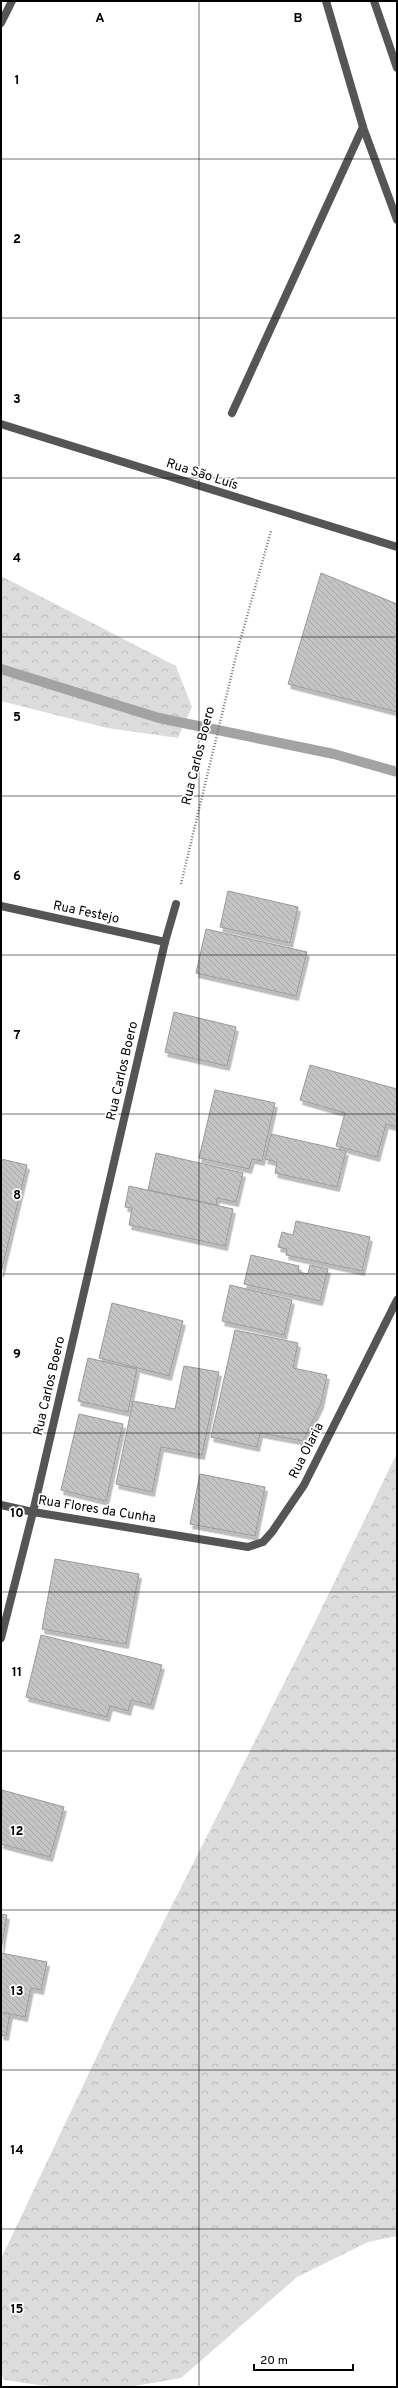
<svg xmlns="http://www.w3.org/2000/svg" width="398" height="2388" font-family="Overpass,sans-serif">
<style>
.forest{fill:url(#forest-crowns)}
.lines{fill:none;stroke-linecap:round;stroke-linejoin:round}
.stream{stroke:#a3a3a3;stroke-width:10}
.building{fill:url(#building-back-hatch);stroke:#999;filter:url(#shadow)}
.path{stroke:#777;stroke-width:2.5;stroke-dasharray:1 2;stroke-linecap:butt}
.service{stroke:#555;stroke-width:8}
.minor{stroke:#555;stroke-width:8}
.grid{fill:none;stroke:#000;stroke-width:1;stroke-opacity:0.55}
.labels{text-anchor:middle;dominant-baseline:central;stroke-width:3.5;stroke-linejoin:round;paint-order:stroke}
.street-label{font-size:13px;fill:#000;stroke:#fff}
.grid-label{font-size:13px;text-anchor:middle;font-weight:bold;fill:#000;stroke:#fff;stroke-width:3.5;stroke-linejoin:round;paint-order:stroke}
</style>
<defs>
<pattern id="forest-crowns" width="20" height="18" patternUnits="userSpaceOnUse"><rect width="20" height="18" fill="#dcdcdc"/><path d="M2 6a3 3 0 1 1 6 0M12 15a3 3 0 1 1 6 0" fill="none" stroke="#bbb"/></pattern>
<pattern id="building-back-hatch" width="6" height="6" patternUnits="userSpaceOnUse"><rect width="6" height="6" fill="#c4c4c4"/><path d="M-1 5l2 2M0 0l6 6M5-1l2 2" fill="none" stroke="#a7a7a7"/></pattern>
<filter id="shadow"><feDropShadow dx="2.5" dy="4.5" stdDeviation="0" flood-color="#0004"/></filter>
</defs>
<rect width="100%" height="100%" fill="#fff"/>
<g class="forest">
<path d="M1 576 176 666 192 707 178 738 107 728 1 701Z"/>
<path d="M397 1453V2236L368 2242 297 2277 181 2378 129 2387H52L5 2380 1 2377V2259L116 2016 314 1624Z"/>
</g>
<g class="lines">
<path class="stream" d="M1 669 159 718 334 754 397 772"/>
</g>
<g class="building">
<path d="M321 573 397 604V712L288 684Z"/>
<path d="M228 891 298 907 290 943 220 927Z"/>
<path d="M206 929 307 952 296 996 196 973Z"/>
<path d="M174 1012 236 1027 227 1066 165 1052Z"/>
<path d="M310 1065 397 1089V1127L386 1124 377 1157 336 1146 345 1113 300 1100Z"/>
<path d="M215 1090 275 1103 262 1161 252 1159 249 1169 199 1158Z"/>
<path d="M271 1134 346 1151 337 1187 275 1173 277 1162 265 1159Z"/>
<path d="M156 1153 243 1173 236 1202 217 1198 216 1205 148 1190Z"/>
<path d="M1 1159 27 1165 1 1273Z"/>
<path d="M129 1186 233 1209 225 1246 129 1225 132 1208 125 1207Z"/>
<path d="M296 1221 370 1237 362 1271 286 1255 287 1249 278 1247 282 1232 293 1235Z"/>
<path d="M251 1255 299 1266 298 1272 308 1274 310 1265 328 1269 320 1301 244 1284Z"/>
<path d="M230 1285 292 1300 284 1335 222 1321Z"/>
<path d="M112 1303 183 1321 169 1376 99 1358Z"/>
<path d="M235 1330 298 1343 293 1368 327 1375 321 1404 303 1441 260 1433 257 1447 211 1437Z"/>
<path d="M88 1358 137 1369 128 1412 78 1401Z"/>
<path d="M184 1366 219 1372 202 1455 161 1447 152 1492 116 1484 133 1401 175 1409Z"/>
<path d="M79 1414 123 1424 106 1501 61 1490Z"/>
<path d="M200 1474 265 1487 255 1536 190 1524Z"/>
<path d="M55 1559 139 1574 126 1644 42 1629Z"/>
<path d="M41 1635 162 1665 151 1705 131 1700 128 1711 110 1706 107 1717 26 1697Z"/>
<path d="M2 1790 64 1807 50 1857 1 1844Z"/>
<path d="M1 1914 7 1915 1 1950Z"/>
<path d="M1 1953 47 1962 41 1990 31 1988 25 2017 1 2012Z"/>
<path d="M1 2012 10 2014 6 2036 1 2035Z"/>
</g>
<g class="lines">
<path class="path" d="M181 884 237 652 271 531"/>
<g class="service">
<path d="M326 1 363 127 397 220"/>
<path d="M374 1 397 68"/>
<path d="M1 23 12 1"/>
<path d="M232 413 363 127"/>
</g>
<g class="minor">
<path d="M1 424 397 547"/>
<path d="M1 906 165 942"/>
<path d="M1 1505 33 1512 248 1547 263 1542 272 1532 304 1485 397 1300"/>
<path d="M1 1638 33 1512 165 942 176 904"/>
</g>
</g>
<path class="grid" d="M199 1V2387M1 159H397M1 318H397M1 478H397M1 637H397M1 796H397M1 955H397M1 1114H397M1 1274H397M1 1433H397M1 1592H397M1 1751H397M1 1910H397M1 2070H397M1 2229H397"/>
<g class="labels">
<g class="street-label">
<text transform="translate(202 475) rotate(18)">Rua São Luís</text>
<text transform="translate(199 756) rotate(-76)">Rua Carlos Boero</text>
<text transform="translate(86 913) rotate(12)">Rua Festejo</text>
<text transform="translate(123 1071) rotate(-77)">Rua Carlos Boero</text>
<text transform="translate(50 1386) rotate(-77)">Rua Carlos Boero</text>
<text transform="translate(307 1451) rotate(-63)">Rua Olaria</text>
<text transform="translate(97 1510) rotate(9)">Rua Flores da Cunha</text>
</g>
</g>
<g class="grid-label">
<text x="100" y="22">A</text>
<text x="298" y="22">B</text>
<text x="17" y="84">1</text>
<text x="17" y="243">2</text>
<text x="17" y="403">3</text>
<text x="17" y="562">4</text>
<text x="17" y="721">5</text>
<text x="17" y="880">6</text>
<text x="17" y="1039">7</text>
<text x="17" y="1199">8</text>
<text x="17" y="1358">9</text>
<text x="17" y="1517">10</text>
<text x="17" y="1676">11</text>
<text x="17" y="1835">12</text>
<text x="17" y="1995">13</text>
<text x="17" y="2154">14</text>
<text x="17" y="2313">15</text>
</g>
<rect width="398" height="2388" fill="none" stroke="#000000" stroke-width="4"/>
<path d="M254 2364v6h99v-6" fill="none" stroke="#000000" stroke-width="2"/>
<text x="260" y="2364" font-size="12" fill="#000000" stroke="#ffffff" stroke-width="3" paint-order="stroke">20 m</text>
</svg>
